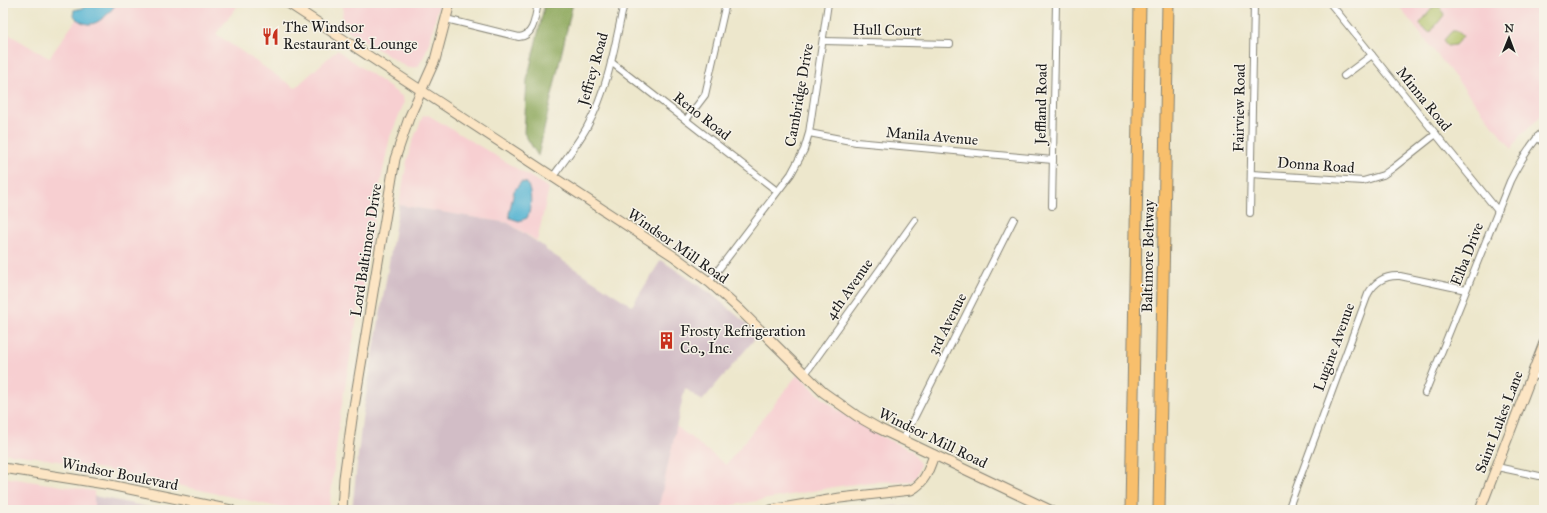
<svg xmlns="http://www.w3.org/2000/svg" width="1547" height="513" font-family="'IM FELL Great Primer',serif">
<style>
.built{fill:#f7cfd1}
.industrial{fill:#d2bdc6}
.green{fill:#adbf63;stroke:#646e40}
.forest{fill:#8aa659;stroke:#53613a}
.water{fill:#53b3d2;stroke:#386877}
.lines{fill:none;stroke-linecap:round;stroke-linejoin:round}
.street-casing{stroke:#848274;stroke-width:8}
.secondary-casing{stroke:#848274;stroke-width:11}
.highway-casing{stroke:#848274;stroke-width:13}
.street{stroke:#fff;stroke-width:6}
.secondary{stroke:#fce5c4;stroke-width:9}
.highway{stroke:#f8bf6c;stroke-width:11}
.labels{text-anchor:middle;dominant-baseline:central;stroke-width:3;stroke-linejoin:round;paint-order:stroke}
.poi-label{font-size:15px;fill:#1c1c1c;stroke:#f7f3e8;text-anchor:start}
.street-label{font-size:15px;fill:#1c1c1c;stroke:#f7f3e8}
</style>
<rect width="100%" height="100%" fill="#f7f3e8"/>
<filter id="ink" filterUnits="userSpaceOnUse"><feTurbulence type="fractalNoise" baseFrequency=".025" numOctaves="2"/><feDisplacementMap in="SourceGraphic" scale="8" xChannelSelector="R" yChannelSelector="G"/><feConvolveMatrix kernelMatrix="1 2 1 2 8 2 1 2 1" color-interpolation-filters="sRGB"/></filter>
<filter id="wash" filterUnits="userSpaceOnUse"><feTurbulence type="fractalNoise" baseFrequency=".012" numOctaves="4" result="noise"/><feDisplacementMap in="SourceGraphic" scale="16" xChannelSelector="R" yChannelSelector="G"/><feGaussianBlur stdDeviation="0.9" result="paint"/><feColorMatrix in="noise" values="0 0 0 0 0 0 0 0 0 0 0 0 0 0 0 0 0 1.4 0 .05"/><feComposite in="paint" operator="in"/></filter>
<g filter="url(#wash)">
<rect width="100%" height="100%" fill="#ede7cc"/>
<g class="built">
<path d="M88 3H119L123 5 125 3H240L216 34 295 88 337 50 403 97 404 103 390 137 381 180 340 416 329 510H292L107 470 36 457 3 453V31L49 58Z"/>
<path d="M343 3H439L431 37 425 54 418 67 408 68 342 27Z"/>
<path d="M1396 3H1544V113L1519 137 1512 149Z"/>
<path d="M428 115 549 188 537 241 508 223 399 205 407 161 412 143 423 116Z"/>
<path d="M798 374 820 396 839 411 878 435 912 451 920 464 917 476 912 481 871 482 840 486 706 510H658L676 426 726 465Z"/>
<path d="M3 477 94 491V510H3Z"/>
</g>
<g class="industrial">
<path d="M399 205 508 223 546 248V250L632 306 661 260 710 293 759 334 702 401 685 388 658 510H352L362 419Z"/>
<path d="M94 496 163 510H94Z"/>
<path d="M895 506 918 507 957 510H848Z"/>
</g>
<g class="green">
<path d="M1434 6 1441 7 1444 15 1430 33 1421 26 1420 23Z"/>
<path d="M1452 31H1457L1463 36 1455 45 1447 46 1443 41Z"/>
</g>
<path class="forest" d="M545 3H573L538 156 524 133 527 80Z"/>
<g class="water">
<path d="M91 3H116C112 11 100 23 91 24 84 25 71 18 74 10L83 8Z"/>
<path d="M521 182 527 183C532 194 532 207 527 218L519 221 510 218 509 214 514 191Z"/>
</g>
</g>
<g filter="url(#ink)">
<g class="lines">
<defs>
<g id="street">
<path d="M1330 3 1498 211"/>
<path d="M446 19 519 37C535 36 535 15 538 3"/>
<path d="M823 41 950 44"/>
<path d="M611 62 777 191"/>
<path d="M1344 76 1372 55"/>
<path d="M686 120 705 95 726 3"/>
<path d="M809 133 856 142 1053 160"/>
<path d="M1537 137 1544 143"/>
<path d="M1251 174 1363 181 1383 175 1393 168 1436 134"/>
<path d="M552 178C564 161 577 145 587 127 608 89 615 45 624 3"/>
<path d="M1052 206 1056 3"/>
<path d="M1250 213 1254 3"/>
<path d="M709 282 791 174 804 150 809 133 828 3"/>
<path d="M805 374 915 220"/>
<path d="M1532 375 1544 377"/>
<path d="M1425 393 1510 181C1519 163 1530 145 1544 130"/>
<path d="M903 440 1014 219"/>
<path d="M1497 467 1544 477"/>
<path d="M1288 510 1368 294C1375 281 1385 275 1400 276L1466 290"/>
</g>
<g id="secondary">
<path d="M288 3 675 257 709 282 738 308 823 392 857 416 878 428 1050 510"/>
<path d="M3 468 105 484 231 510"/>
<path d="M342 510 344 478 352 419 395 159 409 118 435 60 450 3"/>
<path d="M771 510 840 498 911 490C925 483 929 469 934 455"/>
<path d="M1480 510 1544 343"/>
</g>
<g id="highway">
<path d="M1131 510 1140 3"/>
<path d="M1159 510 1168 3"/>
</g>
</defs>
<use href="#street" class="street-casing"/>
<use href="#secondary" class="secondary-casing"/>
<use href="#highway" class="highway-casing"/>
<use href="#street" class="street"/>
<use href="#secondary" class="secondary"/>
<use href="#highway" class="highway"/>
</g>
</g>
<defs>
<symbol id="restaurant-bare" viewBox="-9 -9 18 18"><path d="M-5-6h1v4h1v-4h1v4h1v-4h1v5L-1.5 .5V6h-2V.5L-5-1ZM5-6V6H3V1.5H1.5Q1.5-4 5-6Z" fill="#c8321e" stroke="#f7f3e8" stroke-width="2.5" paint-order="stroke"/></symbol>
<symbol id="building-bare" viewBox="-9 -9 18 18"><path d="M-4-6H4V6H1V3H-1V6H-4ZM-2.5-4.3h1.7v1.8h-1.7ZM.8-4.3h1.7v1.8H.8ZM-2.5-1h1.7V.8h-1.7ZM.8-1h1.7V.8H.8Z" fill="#c8321e" stroke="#f7f3e8" stroke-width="2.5" paint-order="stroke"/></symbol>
</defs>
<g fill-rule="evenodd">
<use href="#restaurant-bare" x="258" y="24" width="25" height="25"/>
<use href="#building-bare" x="654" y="328" width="25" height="25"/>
</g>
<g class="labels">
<g class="poi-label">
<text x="283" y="27">The Windsor<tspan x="283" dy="17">Restaurant &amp; Lounge</tspan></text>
<text x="680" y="331">Frosty Refrigeration<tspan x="680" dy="17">Co., Inc.</tspan></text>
</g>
<g class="street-label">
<text transform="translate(887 30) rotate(1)">Hull Court</text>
<text transform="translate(593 69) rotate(-74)">Jeffrey Road</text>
<text transform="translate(799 95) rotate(-80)">Cambridge Drive</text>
<text transform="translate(1424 99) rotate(51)">Minna Road</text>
<text transform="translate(1041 104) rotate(-89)">Jeffland Road</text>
<text transform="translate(1239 108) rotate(-89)">Fairview Road</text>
<text transform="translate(702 116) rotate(38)">Reno Road</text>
<text transform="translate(932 136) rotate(5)">Manila Avenue</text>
<text transform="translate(1316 165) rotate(4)">Donna Road</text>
<text transform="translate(678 246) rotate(35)">Windsor Mill Road</text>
<text transform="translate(366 250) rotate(-81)">Lord Baltimore Drive</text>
<text transform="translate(1467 254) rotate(-69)">Elba Drive</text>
<text transform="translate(1148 256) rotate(-89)">Baltimore Beltway</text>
<text transform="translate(849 289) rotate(-55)">4th Avenue</text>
<text transform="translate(947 324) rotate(-63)">3rd Avenue</text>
<text transform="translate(1334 347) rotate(-70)">Lugine Avenue</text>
<text transform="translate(1499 422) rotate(-69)">Saint Lukes Lane</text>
<text transform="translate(933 438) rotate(26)">Windsor Mill Road</text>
<text transform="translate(120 474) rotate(11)">Windsor Boulevard</text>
</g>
</g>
<rect width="1547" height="513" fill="none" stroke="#f7f3e8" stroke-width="16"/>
<g transform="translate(1509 38) rotate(1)" stroke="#f7f3e8" stroke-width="3" paint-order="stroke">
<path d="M0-3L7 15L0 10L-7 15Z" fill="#1c1c1c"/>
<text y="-6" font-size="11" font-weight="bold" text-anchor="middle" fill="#1c1c1c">N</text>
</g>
</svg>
